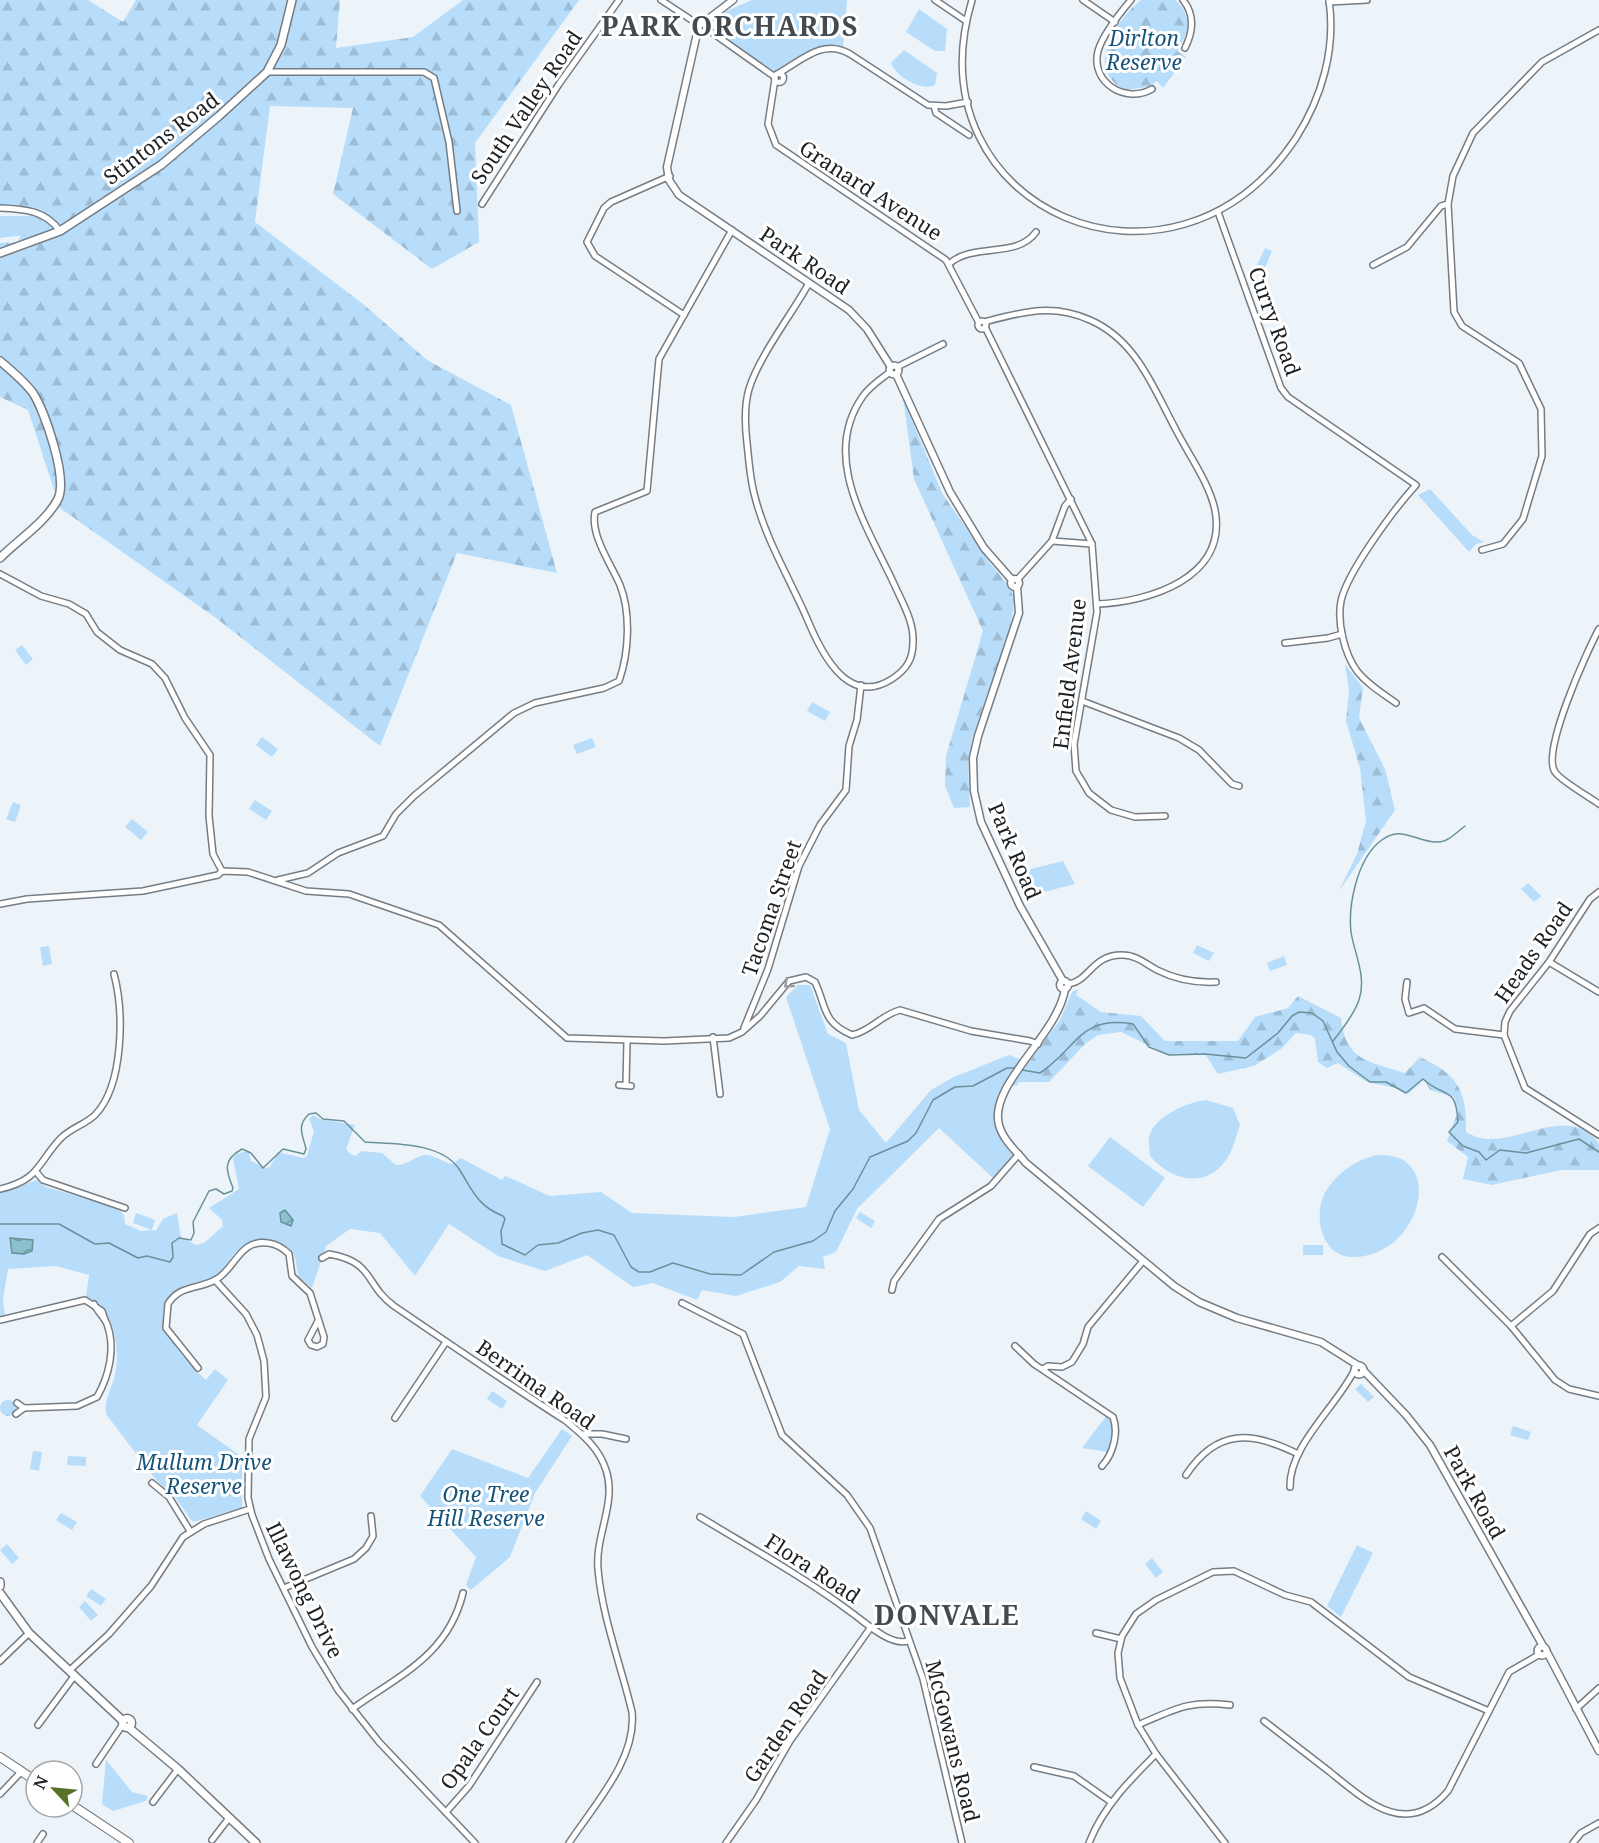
<svg xmlns="http://www.w3.org/2000/svg" width="1599" height="1843" font-family="'Noto Serif',serif">
<style>
.grass{fill:url(#grass-tufts)}
.forest{fill:url(#forest-firs)}
.park{fill:#b7ddfa}
.water{fill:url(#water-waves);stroke:#6a9199;stroke-width:1.5}
.lines{fill:none;stroke-linecap:round;stroke-linejoin:round}
.stream{stroke:#6a9199;stroke-width:1.5}
.minor-casing{stroke:#767c82;stroke-width:8}
.tertiary-casing{stroke:#767c82;stroke-width:9}
.secondary-casing{stroke:#767c82;stroke-width:10}
.primary-casing{stroke:#767c82;stroke-width:10}
.minor{stroke:#fff;stroke-width:5}
.tertiary{stroke:#fff;stroke-width:6}
.secondary{stroke:#fff;stroke-width:7}
.primary{stroke:#fff;stroke-width:8}
.oneway{stroke:#9a9b9c}
.labels{text-anchor:middle;dominant-baseline:central;stroke-width:6;stroke-linejoin:round;paint-order:stroke}
.park-label{font-size:21px;font-style:italic;fill:#16537a;stroke:#fff}
.street-label{font-size:21px;fill:#1e2123;stroke:#fff}
.district-label{font-size:27px;font-weight:bold;letter-spacing:1.5px;fill:#444a4f;stroke:#fff}
</style>
<defs>
<pattern id="grass-tufts" width="24" height="20" patternUnits="userSpaceOnUse" patternTransform="scale(1.5)"><rect width="24" height="20" fill="#b7ddfa"/><path d="M3 7l-1-3M5 7V3M7 7l1-3M15 17l-1-3M17 17v-4M19 17l1-3" fill="none" stroke="#9dbdd6"/></pattern>
<pattern id="forest-firs" width="22" height="20" patternUnits="userSpaceOnUse" patternTransform="scale(1.5)"><rect width="22" height="20" fill="#b7ddfa"/><path d="M5 1l3.5 6h-7zM16 11l3.5 6h-7z" fill="#9dbdd6"/></pattern>
<pattern id="water-waves" width="16" height="10" patternUnits="userSpaceOnUse" patternTransform="scale(1.5)"><rect width="16" height="10" fill="#8bc1cc"/><path d="M0 5q4-4 8 0t8 0" fill="none" stroke="#719ca5"/></pattern>
</defs>
<rect width="100%" height="100%" fill="#ecf4fa"/>
<circle class="grass" cx="8" cy="1408" r="8"/>
<g class="forest">
<path d="M0 0H88L123 22 136 0H340L336 48 413 37 463 0H579L475 143 479 242 432 269 333 194 353 108 270 106 255 222 363 304 427 360 511 405 557 573 457 553 380 746 216 618 60 508 28 410 0 397V243L18 242 29 214 0 205Z"/>
<path d="M1141 0H1175C1193 16 1189 33 1177 51L1186 57 1163 88 1157 81 1148 87 1126 90C1083 70 1115 21 1141 0Z"/>
<path d="M903 398 942 493 990 563 1009 586 1015 600 1010 627 972 739 968 762 970 807 954 808 945 786 946 756 983 631 914 479Z"/>
<path d="M1345 664 1363 688 1359 718 1385 769 1395 810 1339 891 1357 854 1366 821 1360 768 1346 721 1349 690Z"/>
<path d="M1078 989 1076 995 1101 1012 1141 1016 1165 1041H1238L1255 1017 1288 1008 1298 996 1341 1018C1345 1061 1370 1062 1405 1073L1420 1057C1458 1075 1467 1090 1466 1132 1507 1159 1562 1097 1599 1143V1170H1561L1492 1185 1463 1179 1468 1157 1447 1141 1458 1111 1454 1097 1430 1090 1424 1079 1408 1094 1396 1088 1367 1082 1338 1063 1327 1068 1318 1062 1315 1039 1311 1035 1296 1033 1281 1049 1254 1066 1218 1074 1205 1054 1169 1055 1121 1032 1098 1035 1085 1044 1049 1082H1019L1017 1086 1012 1085 1060 1020 1072 992Z"/>
</g>
<g class="park">
<path d="M752 0H847L843 47C816 41 800 59 778 72L772 70 712 29 724 12Z"/>
<path d="M919 9 947 29 945 51H935L906 32Z"/>
<path d="M904 50 937 73 935 85C922 92 895 76 891 63Z"/>
<path d="M0 216H34L48 227 46 233 31 240 25 235 0 238Z"/>
<path d="M1265 248 1272 251 1265 268 1257 265Z"/>
<path d="M63 400 83 403 82 413 62 410Z"/>
<path d="M1430 489 1472 535 1484 542 1476 544 1469 552 1418 495Z"/>
<path d="M22 645 33 659 26 665 15 650Z"/>
<path d="M812 702 830 712 825 721 807 711Z"/>
<path d="M262 737 278 749 272 757 256 745Z"/>
<path d="M592 738 596 747 577 754 573 745Z"/>
<path d="M255 800 272 811 266 820 249 809Z"/>
<path d="M13 802 21 805 15 822 6 819Z"/>
<path d="M132 819 148 832 141 840 125 827Z"/>
<path d="M1063 861 1075 884 1024 897 1023 895 1028 890 1019 872Z"/>
<path d="M1528 883 1541 896 1534 902 1521 889Z"/>
<path d="M1197 945 1214 953 1209 961 1193 953Z"/>
<path d="M49 946 52 964 43 966 40 947Z"/>
<path d="M1284 956 1287 965 1270 971 1267 963Z"/>
<path d="M798 985H810L828 1034 846 1043 859 1110 886 1143 931 1090 954 1077 1009 1055 1022 1060 1000 1093 994 1113 1000 1136 1014 1157 994 1179 939 1128 857 1209 836 1252 823 1257 825 1269 799 1266 780 1282 736 1296 702 1290 697 1300 653 1283 633 1287 587 1255 545 1271 498 1256 449 1224 415 1276 380 1233 350 1229 326 1246 312 1288 299 1277C295 1268 298 1258 291 1251 276 1232 248 1240 234 1254 228 1261 225 1270 217 1276 207 1283 193 1281 182 1287 137 1313 183 1358 206 1380L215 1369 228 1380 197 1425 242 1457V1508L197 1521H192L175 1497 156 1480 106 1414C104 1400 110 1392 114 1379 121 1351 116 1308 86 1297L89 1275 56 1266 8 1269 3 1299 5 1316H0V1193L37 1180 46 1187 118 1208 124 1215 125 1224 141 1231 156 1230 163 1219 177 1213 181 1237 196 1245 204 1243 223 1226 222 1220 209 1208 239 1189 233 1159 236 1154 248 1151 251 1161 266 1168 270 1167 278 1152 303 1158 307 1156 314 1131 309 1119 313 1115 320 1119 355 1125 346 1149 350 1154 356 1156 361 1151 382 1153 396 1165C408 1165 414 1157 424 1155 433 1154 443 1162 452 1164L461 1158 502 1180 505 1176 550 1196 601 1192 632 1213 734 1217 806 1207 830 1129 786 997Z"/>
<path d="M1206 1100 1233 1108 1240 1125C1236 1136 1233 1151 1226 1160 1205 1190 1170 1180 1150 1156 1150 1151 1148 1143 1149 1137 1154 1116 1188 1102 1206 1100Z"/>
<path d="M1110 1137 1165 1178 1143 1207 1088 1166Z"/>
<path d="M1378 1155C1447 1151 1422 1256 1354 1257 1321 1258 1312 1214 1326 1191 1337 1173 1358 1158 1378 1155Z"/>
<path d="M860 1212 875 1221 871 1228 856 1218Z"/>
<path d="M136 1213 155 1220 152 1230 133 1223Z"/>
<rect x="1303" y="1245" width="20" height="10"/>
<path d="M1361 1384 1374 1397 1368 1402 1355 1389Z"/>
<path d="M492 1391 507 1401 502 1409 487 1399Z"/>
<path d="M1107 1415 1113 1426 1108 1452 1082 1448Z"/>
<path d="M1513 1426 1531 1432 1528 1440 1510 1435Z"/>
<path d="M562 1429 572 1436 535 1493 510 1557 471 1590 466 1585 476 1557 420 1496 452 1449 528 1478Z"/>
<path d="M33 1451 42 1452 39 1471 30 1469Z"/>
<path d="M68 1456 86 1457V1466L67 1465Z"/>
<path d="M1086 1511 1101 1521 1096 1529 1081 1519Z"/>
<path d="M61 1513 77 1522 72 1530 56 1520Z"/>
<path d="M7 1544 19 1558 12 1564 0 1550Z"/>
<path d="M1357 1545 1373 1553 1341 1617 1327 1606Z"/>
<path d="M1152 1558 1163 1572 1156 1578 1145 1564Z"/>
<path d="M91 1589 106 1599 101 1606 86 1596Z"/>
<path d="M85 1601 98 1615 91 1621 79 1607Z"/>
<path d="M106 1760 132 1792 148 1796 146 1801 113 1811 102 1804Z"/>
</g>
<g class="water">
<path d="M285 1210 293 1220 291 1226 281 1222 280 1213Z"/>
<path d="M10 1238 33 1240 32 1251 24 1254 12 1253Z"/>
</g>
<g class="lines">
<g class="stream">
<path d="M1333 1041C1341 1031 1355 1012 1359 1000 1367 976 1354 953 1351 932 1348 905 1357 862 1378 843 1401 822 1415 843 1438 842 1448 842 1457 832 1465 826"/>
<path d="M1022 1070 1040 1073C1078 1048 1079 1015 1133 1024L1149 1047 1169 1055 1205 1054 1246 1058 1278 1033 1292 1016 1299 1012 1312 1013 1323 1021 1337 1052 1349 1066 1370 1082H1386L1406 1093 1423 1079C1445 1099 1456 1085 1458 1122L1449 1132 1463 1146 1479 1152 1486 1160 1500 1150 1526 1153 1579 1139 1599 1152"/>
<path d="M0 1224H59L95 1244 109 1243 138 1258 147 1256 170 1262 173 1257 172 1243 179 1238 191 1240 194 1233 193 1222 209 1191 216 1189 224 1194 232 1191 233 1188C226 1171 222 1160 242 1149L251 1153 263 1168 283 1149 304 1154 306 1149C303 1135 296 1126 309 1114L316 1113 323 1119 344 1121 365 1142C393 1144 441 1142 459 1169 472 1189 477 1206 503 1216L505 1219 501 1231 502 1244 525 1255 538 1245 558 1243 582 1233 598 1230 614 1235 631 1267 639 1272H650L673 1263 710 1274 741 1275 774 1252 813 1241 826 1232 835 1211 853 1189 870 1157 908 1141 916 1133 933 1100 955 1087 973 1086 1007 1068H1018"/>
</g>
<defs>
<g id="minor">
<path d="M661 0 699 25"/>
<path d="M935 0 966 21"/>
<path d="M972 0C909 210 1174 323 1296 138 1322 97 1336 49 1329 0"/>
<path d="M1083 0 1115 22"/>
<path d="M1131 0C1120 13 1103 34 1098 51 1090 83 1126 104 1152 89"/>
<path d="M1183 0C1195 15 1193 32 1185 48"/>
<path d="M1329 2 1367 0"/>
<path d="M707 29 775 77"/>
<path d="M267 72H424L434 78 449 142 457 211"/>
<path d="M779 73C802 60 823 38 850 54L928 105 946 106 968 102"/>
<circle cx="779" cy="78" r="4.5"/>
<path d="M775 79 768 124 776 145 946 260 979 323"/>
<path d="M934 106 936 113 969 135"/>
<path d="M670 176 611 202 604 208 587 242 595 256 684 315"/>
<path d="M482 204 559 84 619 0"/>
<path d="M0 208C24 209 45 210 60 231"/>
<path d="M1218 212 1281 388 1288 397 1416 485C1395 508 1347 572 1341 601 1337 622 1344 653 1357 671 1367 684 1382 693 1396 703"/>
<path d="M949 264C973 242 1017 259 1036 232"/>
<path d="M1373 265 1407 247 1441 206 1448 204"/>
<path d="M809 283C792 314 759 356 749 389 744 406 745 426 747 443 749 461 750 480 755 497 765 537 788 576 805 614 819 647 845 709 892 679 907 669 913 659 913 642 914 622 903 604 895 586 869 529 819 458 863 396 870 386 880 380 890 372"/>
<circle cx="982" cy="325" r="4"/>
<path d="M984 322C1022 312 1052 303 1090 320 1136 340 1153 387 1175 428 1188 454 1209 482 1215 510 1228 578 1149 602 1097 604"/>
<path d="M985 327 1092 544 1097 612 1074 744 1076 771 1089 793 1111 810 1135 817 1165 816"/>
<path d="M897 367 943 344"/>
<path d="M1052 541 1092 544"/>
<path d="M1482 550 1503 544 1523 519 1542 456 1541 409 1519 363 1462 326 1454 312 1448 204 1453 176 1473 133 1542 62 1599 30"/>
<path d="M0 574 41 596 69 604 86 614 97 632 120 650 152 664 165 678 185 718 210 755 209 816 213 854 222 871"/>
<path d="M1017 580 1052 541 1065 506 1071 499"/>
<path d="M1599 629C1587 651 1541 752 1555 772 1560 780 1589 797 1599 804"/>
<path d="M1285 643 1328 638 1342 634"/>
<path d="M1082 701 1179 738 1199 750 1232 784 1239 786"/>
<path d="M278 880 308 873 338 853 383 836 396 814 414 796 514 713 535 703 604 688 619 681C629 653 631 613 620 585 611 564 590 535 595 512L647 491 659 359 732 230"/>
<path d="M1599 892 1590 899 1549 962 1510 1011 1505 1022 1504 1035 1525 1088 1599 1135"/>
<path d="M0 904 27 899 143 891 218 875 222 871 248 872 306 891 349 894 439 925 567 1038 664 1041 729 1038 742 1032 760 1016 789 981 806 977 815 982C827 1008 822 1022 852 1035 871 1031 881 1015 900 1010L971 1031 1030 1041 1038 1044"/>
<path d="M1549 962 1599 992"/>
<path d="M1407 982 1405 999 1409 1013 1424 1008 1455 1029 1504 1035"/>
<path d="M1068 984C1089 982 1092 954 1123 955 1136 955 1146 964 1157 970 1175 979 1195 983 1216 982"/>
<path d="M744 1028 768 969 799 866 820 825 846 790 849 746 857 720 861 685"/>
<path d="M713 1037 720 1094"/>
<path d="M619 1085 631 1086"/>
<path d="M626 1085 627 1041"/>
<path d="M37 1173 43 1180 125 1208"/>
<path d="M0 1189C40 1180 37 1163 61 1138 71 1128 86 1124 95 1115 124 1085 124 1012 114 974"/>
<path d="M1442 1257 1511 1326 1555 1380 1569 1389 1599 1396"/>
<path d="M322 1258 329 1254C375 1262 364 1284 394 1306 451 1345 508 1384 566 1421 583 1435 599 1448 606 1470 617 1503 595 1535 598 1569 602 1617 621 1665 632 1712 637 1759 594 1805 569 1843"/>
<path d="M215 1280 246 1314 257 1335 264 1361 266 1397 249 1439 248 1498 252 1515 269 1559 312 1647 338 1690 379 1742 475 1843"/>
<path d="M892 1290 894 1281 939 1219 991 1186 1019 1154"/>
<path d="M682 1303 743 1334 782 1435 847 1495 870 1528 923 1679 962 1843"/>
<path d="M0 1320 85 1300 102 1311 105 1320"/>
<path d="M1511 1326 1553 1291 1590 1234 1599 1228"/>
<path d="M1015 1346 1034 1364 1113 1417C1119 1433 1113 1454 1102 1466"/>
<path d="M198 1368 166 1328 168 1304C180 1284 199 1290 217 1279 236 1267 240 1239 268 1243 277 1244 283 1248 289 1254L292 1276 310 1293 324 1337 323 1344 317 1347 311 1345 308 1340 318 1321"/>
<path d="M1043 1369 1048 1366 1062 1367 1072 1362 1083 1344 1088 1327 1143 1261"/>
<path d="M24 1408 77 1406 97 1397C109 1376 116 1348 107 1324 104 1317 97 1311 94 1304"/>
<path d="M16 1414 24 1408 17 1403"/>
<path d="M395 1418 446 1342"/>
<path d="M582 1434H602L626 1439"/>
<path d="M1186 1475C1217 1428 1252 1431 1298 1454"/>
<path d="M152 1483 169 1497 190 1531"/>
<path d="M1290 1487C1289 1446 1336 1407 1354 1371"/>
<path d="M700 1517C751 1548 804 1577 852 1613 866 1623 890 1646 908 1641"/>
<path d="M284 1588 354 1559 366 1548 373 1536 371 1516"/>
<path d="M1096 1633 1121 1639"/>
<path d="M0 1661 29 1633"/>
<path d="M70 1670 109 1634 151 1586 183 1537 204 1524 250 1509"/>
<path d="M352 1709C400 1675 448 1655 463 1593"/>
<path d="M1576 1709 1599 1688"/>
<path d="M1264 1721C1286 1738 1308 1755 1330 1772 1367 1802 1407 1839 1448 1791L1509 1672 1540 1654"/>
<path d="M38 1725 75 1675"/>
<path d="M1138 1725C1175 1709 1189 1700 1230 1705"/>
<path d="M96 1764 123 1724"/>
<path d="M1034 1767 1074 1776 1111 1802"/>
<path d="M0 1794 22 1771"/>
<path d="M153 1802 178 1769"/>
<path d="M446 1812 469 1786 537 1682"/>
<path d="M212 1840 229 1818"/>
<path d="M37 1843 43 1834"/>
<path d="M726 1843 756 1800 790 1741 871 1627"/>
<path d="M1089 1843C1103 1807 1129 1781 1156 1754"/>
<path d="M1225 1843 1156 1754 1138 1725 1120 1678 1118 1653 1122 1636 1136 1614 1156 1600 1213 1572 1234 1571 1285 1595 1311 1602 1409 1677 1489 1711"/>
<path d="M1573 1843 1581 1833 1599 1823"/>
</g>
<g id="tertiary">
<path d="M703 23 733 0"/>
<circle cx="703" cy="28" r="4.5"/>
<path d="M698 29 667 167 669 180 679 195 849 310 867 329 891 367"/>
<circle cx="894" cy="370" r="4.5"/>
<path d="M896 374 950 492 984 548 1012 580"/>
<circle cx="1015" cy="583" r="4"/>
<path d="M1017 587 1019 613 978 736 973 758 974 791 981 822 1020 906 1063 981"/>
<circle cx="1064" cy="985" r="4"/>
<path d="M1065 989C1058 1035 988 1085 999 1125 1003 1140 1016 1151 1026 1163L1174 1286 1199 1302 1237 1318 1321 1342 1359 1366"/>
<circle cx="1359" cy="1370" r="4.5"/>
<path d="M1363 1370 1406 1415 1430 1445 1543 1646"/>
<circle cx="1542" cy="1651" r="4.5"/>
<path d="M1547 1652 1599 1751"/>
</g>
<g id="secondary">
<path d="M0 253 60 231 161 165 219 116 267 72 281 45 292 0"/>
<path d="M0 361C12 371 24 381 33 393 45 412 68 478 58 499 47 521 18 540 0 558"/>
<path d="M0 1582V1586"/>
<path d="M0 1593 29 1633 123 1721"/>
<circle cx="127" cy="1723" r="4.5"/>
<path d="M128 1727 178 1769 256 1843"/>
</g>
<g id="primary">
<path d="M0 1757 36 1781"/>
<path d="M72 1805 129 1843"/>
</g>
</defs>
<use href="#minor" class="minor-casing"/>
<use href="#tertiary" class="tertiary-casing"/>
<use href="#secondary" class="secondary-casing"/>
<use href="#primary" class="primary-casing"/>
<use href="#minor" class="minor"/>
<use href="#tertiary" class="tertiary"/>
<use href="#secondary" class="secondary"/>
<use href="#primary" class="primary"/>
</g>
<defs><path id="oneway-chevron" d="M-2-3.5L2.5 0L-2 3.5" fill="none" stroke-width="1.6" stroke-linecap="round" stroke-linejoin="round" transform="scale(1.5)"/></defs>
<use class="oneway" href="#oneway-chevron" transform="translate(788 984) rotate(139)"/>
<g class="labels">
<g class="park-label">
<text x="1144" y="38">Dirlton<tspan x="1144" dy="24">Reserve</tspan></text>
<text x="204" y="1462">Mullum Drive<tspan x="204" dy="24">Reserve</tspan></text>
<text x="486" y="1494">One Tree<tspan x="486" dy="24">Hill Reserve</tspan></text>
</g>
<g class="street-label">
<text transform="translate(526 107) rotate(-56)">South Valley Road</text>
<text transform="translate(161 138) rotate(-37)">Stintons Road</text>
<text transform="translate(871 190) rotate(33)">Granard Avenue</text>
<text transform="translate(805 260) rotate(34)">Park Road</text>
<text transform="translate(1275 321) rotate(70)">Curry Road</text>
<text transform="translate(1069 674) rotate(-83)">Enfield Avenue</text>
<text transform="translate(1015 851) rotate(67)">Park Road</text>
<text transform="translate(771 908) rotate(-71)">Tacoma Street</text>
<text transform="translate(1533 952) rotate(-55)">Heads Road</text>
<text transform="translate(536 1384) rotate(35)">Berrima Road</text>
<text transform="translate(1475 1492) rotate(61)">Park Road</text>
<text transform="translate(813 1568) rotate(33)">Flora Road</text>
<text transform="translate(305 1590) rotate(64)">Illawong Drive</text>
<text transform="translate(785 1726) rotate(-56)">Garden Road</text>
<text transform="translate(479 1738) rotate(-55)">Opala Court</text>
<text transform="translate(953 1741) rotate(76)">McGowans Road</text>
</g>
<g class="district-label">
<text x="730" y="25">PARK ORCHARDS</text>
<text x="947" y="1614">DONVALE</text>
</g>
</g>
<g transform="translate(54 1789) rotate(296)"><circle r="28" fill="#ffffff" stroke="#a5a6a7" stroke-width="1.5"/>
<path d="M0-4.5L10 22L0 15L-10 22Z" fill="#557227"/>
<text y="-9" font-size="16" font-weight="bold" text-anchor="middle" fill="#1e2123">N</text>
</g>
</svg>
